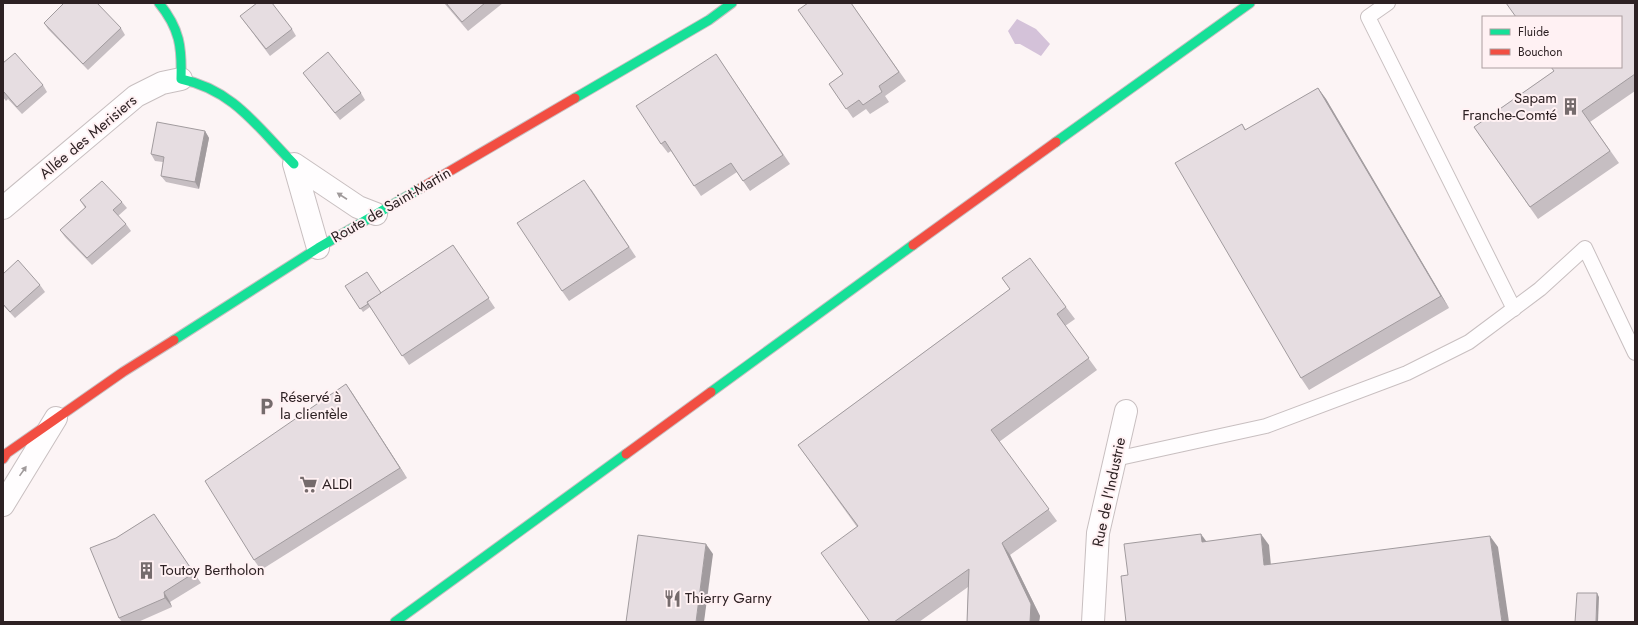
<svg xmlns="http://www.w3.org/2000/svg" width="1638" height="625" font-family="Jost,sans-serif">
<style>
.water{fill:#d4c2d9}
.lines{fill:none;stroke-linecap:round;stroke-linejoin:round}
.lane-casing{stroke:#c8bfc0;stroke-width:16}
.street-casing{stroke:#c8bfc0;stroke-width:24}
.fast-casing{stroke:#c8bfc0;stroke-width:11}
.jam-casing{stroke:#c8bfc0;stroke-width:11}
.lane{stroke:#fffdfe;stroke-width:14}
.street{stroke:#fffdfe;stroke-width:22}
.fast{stroke:#16e098;stroke-width:9}
.jam{stroke:#f24e42;stroke-width:9}
.wall{fill:#c6bec2}
.shaded-wall{fill:#a19b9e}
.building{fill:#e6dde1;stroke:#a19b9e}
.oneway{fill:#a09a9b}
.labels{text-anchor:middle;dominant-baseline:central;stroke-width:4;stroke-linejoin:round;paint-order:stroke}
.poi-label{font-size:15px;fill:#2d2123;stroke:#fff1f3;text-anchor:start}
.street-label{font-size:15px;fill:#2d2123;stroke:#fff1f3}
</style>
<rect width="100%" height="100%" fill="#fcf4f5"/>
<path class="water" d="M1017 19 1036 29 1050 44 1041 56 1020 44H1015L1008 31Z"/>
<g class="lines">
<defs>
<g id="lane">
<path d="M1388 3 1368 17 1514 309"/>
<path d="M1115 459 1266 426 1407 373 1469 342 1540 289 1585 248 1635 353"/>
</g>
<g id="street">
<path d="M3 208 136 96 162 83 181 79"/>
<path d="M318 248 294 164 358 207 376 214"/>
<path d="M3 505 56 418"/>
<path d="M1093 622 1098 533 1126 411"/>
</g>
<g id="fast">
<path d="M159 3C180 29 182 47 181 79 234 90 258 128 294 164"/>
<path d="M575 98 709 20 732 3"/>
<path d="M1056 142 1250 3"/>
<path d="M174 340 318 248 421 188"/>
<path d="M711 392 913 245"/>
<path d="M395 622 626 454"/>
</g>
<g id="jam">
<path d="M421 188 575 98"/>
<path d="M913 245 1056 142"/>
<path d="M626 454 711 392"/>
<path d="M3 459 7 453 123 372 174 340"/>
</g>
</defs>
<use href="#lane" class="lane-casing"/>
<use href="#street" class="street-casing"/>
<use href="#fast" class="fast-casing"/>
<use href="#jam" class="jam-casing"/>
<use href="#lane" class="lane"/>
<use href="#street" class="street"/>
<use href="#fast" class="fast"/>
<use href="#jam" class="jam"/>
</g>
<g class="wall">
<path d="M444 3H503L468 31Z"/>
<path d="M851 3 906 81 885 96 889 102 870 114 866 109 853 118 829 84 843 74Z"/>
<path d="M1635 3V91L1590 122 1619 163 1538 219 1474 127 1554 71Z"/>
<path d="M240 16 292 29 296 36 270 56Z"/>
<path d="M44 23 121 28 125 35 88 70 48 29Z"/>
<path d="M716 54 790 164 750 191 737 172 701 196 671 151 668 153 661 144Z"/>
<path d="M3 63 43 85 47 92 22 114 8 99 6 101 3 97Z"/>
<path d="M303 73 361 93 365 100 340 120Z"/>
<path d="M1318 88 1326 99 1449 308 1309 390 1301 378 1242 124 1246 130Z"/>
<path d="M205 131 209 138 199 189 166 182 161 176 163 162 155 161 151 154Z"/>
<path d="M591 189 636 257 569 301 562 291Z"/>
<path d="M80 200 122 202 127 208 118 216 126 224 131 231 92 265 65 237 60 230 85 208Z"/>
<path d="M453 245 495 308 409 365 370 307 363 312 345 286 381 293Z"/>
<path d="M3 274 40 285 45 292 15 318 3 305Z"/>
<path d="M1002 278 1066 307 1075 319 1065 326 1097 370 999 442 1057 521 1010 555 1040 616 1039 622H967L968 587 919 622H870L857 527 798 445 1010 289Z"/>
<path d="M346 384 407 478 261 570 254 560Z"/>
<path d="M154 514 201 583 170 602 172 607 138 622H122L119 618 116 538Z"/>
</g>
<g class="shaded-wall">
<path d="M1318 88 1326 99 1449 308 1441 296Z"/>
<path d="M205 131 209 138 199 189 195 182Z"/>
<path d="M346 384 353 394 407 478 400 468Z"/>
<path d="M1201 534 1209 545 1202 542Z"/>
<path d="M1261 534 1269 545 1272 576 1264 565Z"/>
<path d="M1490 536 1498 547 1509 622H1502Z"/>
<path d="M1002 543 1010 555 1040 616 1039 622H1030Z"/>
<path d="M706 544 713 554 704 622H696Z"/>
<path d="M164 592 170 602 172 607 165 598Z"/>
<path d="M1597 593 1599 597 1598 622H1596Z"/>
</g>
<g class="building">
<path d="M64 3H97L121 28 83 64 44 23Z"/>
<path d="M257 3H272L292 29 266 49 240 16Z"/>
<path d="M446 3H485L462 22Z"/>
<path d="M808 3H851L899 72 879 86 882 92 863 105 859 100 846 109 829 84 843 74 798 10Z"/>
<path d="M1506 3H1635V74L1582 111 1610 151 1530 207 1474 127 1554 71 1551 67H1621V17H1516Z"/>
<path d="M328 52 361 93 335 113 303 73Z"/>
<path d="M15 53 43 85 17 107 4 92 3 93V63Z"/>
<path d="M716 54 783 155 743 181 731 163 694 186 665 141 661 144 636 106Z"/>
<path d="M1318 88 1441 296 1301 378 1175 163 1242 124 1245 130Z"/>
<path d="M157 122 205 131 195 182 161 176 164 157 151 154Z"/>
<path d="M584 180 629 247 562 291 517 223Z"/>
<path d="M102 181 122 202 113 210 126 224 87 258 60 230 86 207 80 200Z"/>
<path d="M453 245 489 298 402 356 367 302Z"/>
<path d="M1030 258 1066 307 1057 314 1089 358 991 430 1049 509 1002 543 1031 604 1030 622H967L969 569 894 622H870L821 553 858 526 798 445 1010 289 1002 278Z"/>
<path d="M18 260 40 285 10 312 3 304V274Z"/>
<path d="M367 272 381 293 367 302 368 304 360 309 345 286Z"/>
<path d="M346 384 400 468 254 560 205 481Z"/>
<path d="M154 514 194 573 164 592 165 598 119 618 90 548 116 538Z"/>
<path d="M1201 534 1202 542 1261 534 1264 565 1490 536 1502 622H1126L1121 576 1128 575 1124 544Z"/>
<path d="M638 535 706 544 696 622H626Z"/>
<path d="M1577 593H1597L1596 622H1575Z"/>
</g>
<defs><path id="oneway-solid" d="M-6-.8H1V-3.2L6.5 0L1 3.2V.8H-6Z"/></defs>
<g class="oneway">
<use href="#oneway-solid" transform="translate(342 196) rotate(-147)"/>
<use href="#oneway-solid" transform="translate(23 471) rotate(-55)"/>
</g>
<defs>
<symbol id="building-bare" viewBox="-9 -9 18 18"><path d="M-4-6H4V6H1V3H-1V6H-4ZM-2.5-4.3h1.7v1.8h-1.7ZM.8-4.3h1.7v1.8H.8ZM-2.5-1h1.7V.8h-1.7ZM.8-1h1.7V.8H.8Z" fill="#756b6c" stroke="#fff1f3" stroke-width="2.5" paint-order="stroke"/></symbol>
<symbol id="parking-bare" viewBox="-9 -9 18 18"><path d="M-3.5-5.5H1a3.5 3.5 0 0 1 0 7H-1V5.5H-3.5ZM-1-3.4V-.6H.8a1.4 1.4 0 0 0 0-2.8Z" fill="#756b6c" stroke="#fff1f3" stroke-width="2.5" paint-order="stroke"/></symbol>
<symbol id="supermarket-bare" viewBox="-9 -9 18 18"><path d="M-6-5.5h2.5l.6 2H6L4.5 2H-2.5L-4.4-4H-6ZM-1.5 3.2a1.3 1.3 0 1 0 .1 0ZM3 3.2a1.3 1.3 0 1 0 .1 0Z" fill="#756b6c" stroke="#fff1f3" stroke-width="2.5" paint-order="stroke"/></symbol>
<symbol id="restaurant-bare" viewBox="-9 -9 18 18"><path d="M-5-6h1v4h1v-4h1v4h1v-4h1v5L-1.5 .5V6h-2V.5L-5-1ZM5-6V6H3V1.5H1.5Q1.5-4 5-6Z" fill="#756b6c" stroke="#fff1f3" stroke-width="2.5" paint-order="stroke"/></symbol>
</defs>
<g fill-rule="evenodd">
<use href="#building-bare" x="1558" y="94" width="25" height="25"/>
<use href="#parking-bare" x="254" y="394" width="25" height="25"/>
<use href="#supermarket-bare" x="296" y="472" width="25" height="25"/>
<use href="#building-bare" x="134" y="558" width="25" height="25"/>
<use href="#restaurant-bare" x="660" y="586" width="25" height="25"/>
</g>
<g class="labels">
<g class="poi-label">
<text x="1557" y="98" text-anchor="end">Sapam<tspan x="1557" dy="17">Franche-Comté</tspan></text>
<text x="280" y="397">Réservé à<tspan x="280" dy="17">la clientèle</tspan></text>
<text x="322" y="484">ALDI</text>
<text x="160" y="570">Toutoy Bertholon</text>
<text x="685" y="598">Thierry Garny</text>
</g>
<g class="street-label">
<text transform="translate(88 137) rotate(-40)">Allée des Merisiers</text>
<text transform="translate(391 205) rotate(-30)">Route de Saint-Martin</text>
<text transform="translate(1109 492) rotate(-78)">Rue de l'Industrie</text>
</g>
</g>
<rect width="1638" height="625" fill="none" stroke="#2d2123" stroke-width="8"/>
<rect x="1482" y="16" width="140" height="52" fill="#fff1f3" stroke="#ab9ea0"/>
<rect x="1490" y="29" width="20" height="6" fill="#16e098" stroke="#ab9ea0"/>
<text x="1518" y="36" font-size="12" fill="#2d2123">Fluide</text>
<rect x="1490" y="49" width="20" height="6" fill="#f24e42" stroke="#ab9ea0"/>
<text x="1518" y="56" font-size="12" fill="#2d2123">Bouchon</text>
</svg>
